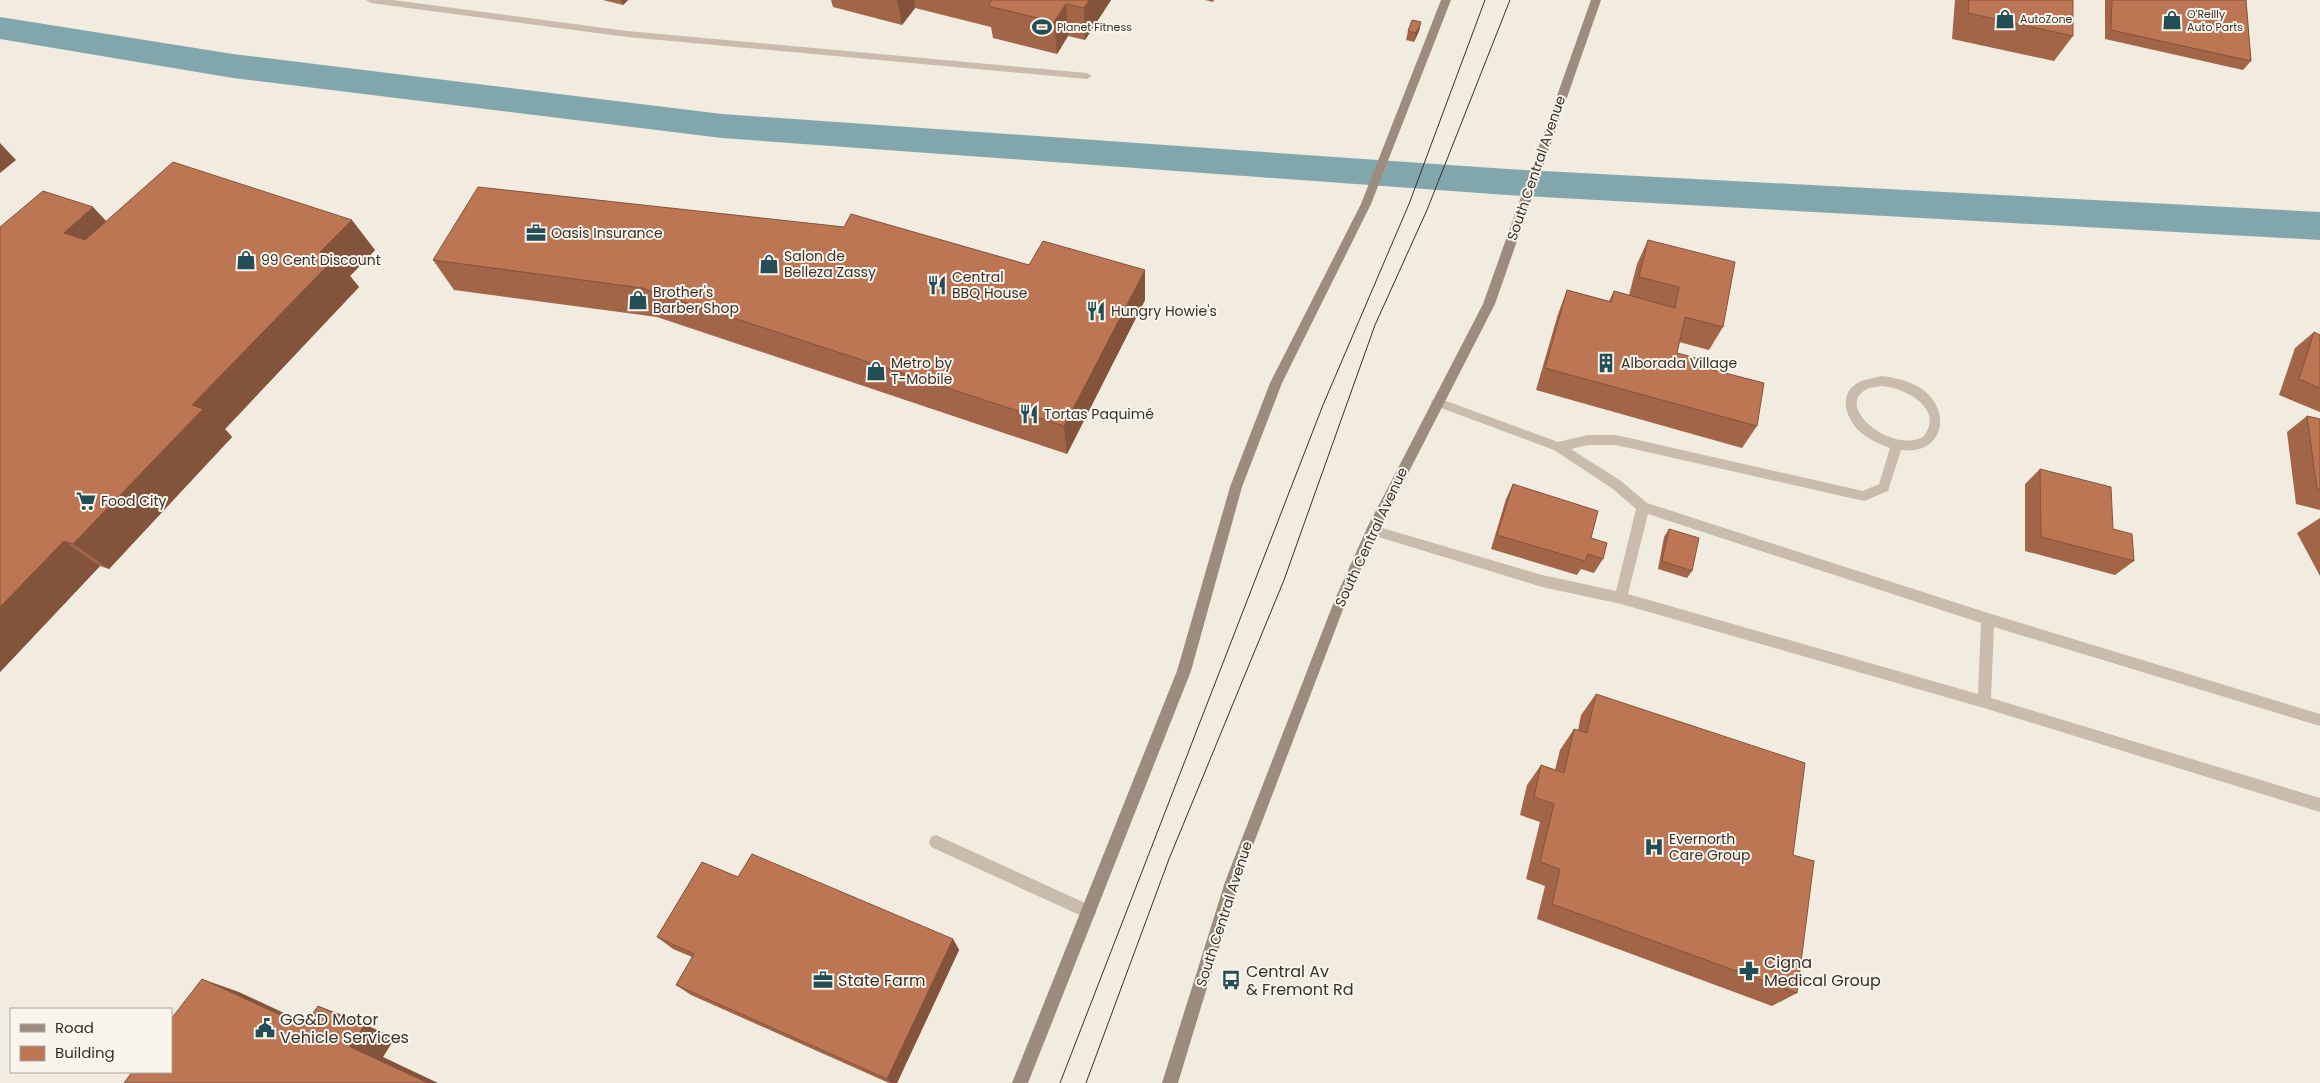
<svg xmlns="http://www.w3.org/2000/svg" width="2320" height="1083" font-family="Poppins,sans-serif">
<style>
.lines{fill:none;stroke-linecap:round;stroke-linejoin:round}
.canal{fill:#81a6ac;fill-rule:evenodd}
.lane{fill:#c9bcad;fill-rule:evenodd}
.secondary{fill:#9c8c7e;fill-rule:evenodd}
.tram{stroke:#38302b;stroke-width:1}
.wall{fill:#a26548}
.shaded-wall{fill:#84533b}
.building{fill:#bc7654;stroke:#84533b}
.labels{text-anchor:middle;dominant-baseline:central;stroke-width:4;stroke-linejoin:round;paint-order:stroke}
.far-poi-label{font-size:11px;fill:#38302b;stroke:#f9f4ec;text-anchor:start}
.street-label{font-size:14px;fill:#38302b;stroke:#f9f4ec}
.poi-label{font-size:14px;fill:#38302b;stroke:#f9f4ec;text-anchor:start}
.near-poi-label{font-size:16px;fill:#38302b;stroke:#f9f4ec;text-anchor:start}
</style>
<rect width="100%" height="100%" fill="#f1ebe0"/>
<g class="lines">
<path class="canal" d="M0 17 233 54 722 114 1507 169 2320 212V240L1507 195 722 138 233 78 0 39Z"/>
<g class="lane">
<path d="M366 0H393L627 31 1087 73 1092 76 1087 79 627 37 371 3Z"/>
<path d="M1882 376C1897 378 1914 382 1926 392 1953 417 1940 455 1901 450L1888 491 1864 501 1616 445H1588L1571 449 1621 481 1647 503 1988 613 2320 714V726L1994 627 1991 698 2320 798V812L1984 708 1621 604 1542 587 1372 535 1368 534 1366 530 1368 526 1372 525 1542 575 1616 591 1636 509 1613 489 1554 450 1433 405 1431 402 1433 399H1441L1558 442 1588 435H1616L1863 491 1879 484 1890 448C1879 444 1868 439 1859 431 1845 417 1838 393 1859 382 1866 379 1875 378 1882 376ZM1882 386C1905 388 1946 409 1923 437 1891 454 1833 406 1867 389 1871 387 1877 387 1882 386ZM1648 514 1981 623 1978 694 1628 594Z"/>
<path d="M936 835 1094 907 1096 912 1094 917 1089 919 1084 917 931 847 929 842 931 837Z"/>
</g>
<g class="secondary">
<path d="M1441 0H1451L1371 204 1282 383 1242 487 1191 671 1028 1083H1012L1177 671 1230 487 1270 383 1361 204Z"/>
<path d="M1591 0H1601L1495 304 1378 532 1347 599 1239 882 1178 1083H1162L1225 882 1335 599 1368 526 1483 304Z"/>
</g>
<g class="tram">
<path d="M1060 1083 1323 405 1409 204 1485 0"/>
<path d="M1086 1083 1169 859 1284 580 1375 325 1427 210 1510 0"/>
</g>
</g>
<g class="wall">
<path d="M603 0H628L623 5Z"/>
<path d="M831 0H1111L1085 40 1068 36 1057 54 993 38 991 27 915 8 902 25 833 7Z"/>
<path d="M1205 0H1214L1213 2Z"/>
<path d="M1955 0H2073V36L2054 61 1952 39Z"/>
<path d="M2105 0H2246L2251 61 2243 70 2105 39Z"/>
<path d="M1421 22 1419 31 1414 42 1406 40 1408 31Z"/>
<path d="M106 221 375 250 350 276 359 287 225 429 232 437 109 569 100 566 0 672V227Z"/>
<path d="M1648 240 1723 327 1709 350 1679 342 1677 353 1694 365 1757 426 1742 448 1536 390 1558 314 1567 290 1609 301 1614 291 1629 295 1637 264Z"/>
<path d="M433 260 1029 265 1145 270V300L1067 454 657 317 454 290Z"/>
<path d="M2314 332 2320 335V412L2279 395 2295 348Z"/>
<path d="M2307 416 2320 419V510L2296 504 2287 432Z"/>
<path d="M2040 469 2113 529 2134 561 2115 575 2025 551V484Z"/>
<path d="M1513 484 1591 538 1603 559 1594 573 1581 569 1577 575 1491 549 1506 499Z"/>
<path d="M2320 518V576L2297 533Z"/>
<path d="M1669 529 1692 571 1687 578 1658 569 1664 537Z"/>
<path d="M1596 694 1793 855 1797 993 1772 1006 1537 919 1545 886 1526 879 1540 822 1520 815 1527 785 1541 765 1555 770 1560 750 1574 729 1578 730 1581 715Z"/>
<path d="M738 877 953 939 959 950 897 1083H889L691 995 676 985 692 957 673 949 657 937Z"/>
</g>
<g class="shaded-wall">
<path d="M621 0H628L623 5Z"/>
<path d="M897 0H914L915 8 902 25Z"/>
<path d="M1089 0H1111L1085 40 1084 8Z"/>
<path d="M1066 4 1068 36 1057 54 1054 22Z"/>
<path d="M1421 22 1419 31 1414 42 1416 33Z"/>
<path d="M0 143 16 160 0 173Z"/>
<path d="M93 207 122 238 95 263 64 233Z"/>
<path d="M352 220 375 250 350 276 359 287 225 429 232 437 109 569 73 544 192 405 320 252Z"/>
<path d="M1145 270V300L1067 454 1064 426Z"/>
<path d="M64 541 100 566 0 672V607Z"/>
<path d="M953 939 959 950 897 1083H892L887 1079Z"/>
<path d="M202 979 239 992 338 1038 304 1026Z"/>
<path d="M318 1006 351 1018 395 1038 383 1057 438 1083H428L350 1047Z"/>
</g>
<g class="building">
<path d="M992 0H1089L1084 8 1066 4 1054 22 988 6Z"/>
<path d="M1969 0H2073V36L1968 13Z"/>
<path d="M2112 0H2246L2251 61 2111 30Z"/>
<path d="M1412 20 1421 22 1416 33 1408 31Z"/>
<path d="M173 162 352 220 320 252 336 257 192 405 203 409 73 544 64 541 0 607V227L43 191 93 207 64 233 85 240Z"/>
<path d="M478 187 844 227 851 214 1029 265 1043 241 1145 270 1064 426 642 288 433 260Z"/>
<path d="M1648 240 1735 262 1723 327 1685 317 1677 353 1696 358 1694 365 1764 383 1757 426 1545 368 1567 290 1611 302 1614 291 1675 308 1679 287 1639 277Z"/>
<path d="M2314 332 2320 335V388L2299 379Z"/>
<path d="M2307 416 2320 419V490L2317 489Z"/>
<path d="M2040 469 2111 487 2113 529 2132 534 2134 561 2041 537Z"/>
<path d="M1513 484 1598 511 1591 538 1607 543 1603 559 1588 554 1585 561 1497 535Z"/>
<path d="M1669 529 1699 538 1692 571 1662 561Z"/>
<path d="M1596 694 1805 763 1793 855 1814 861 1797 993 1552 904 1560 869 1540 862 1554 804 1534 797 1541 765 1564 773 1574 729 1587 733Z"/>
<path d="M752 854 953 939 887 1079 676 985 694 954 657 937 702 862 738 877Z"/>
<path d="M202 979 304 1026 318 1006 364 1026 350 1047 428 1083H124L132 1072H171V1019Z"/>
</g>
<defs>
<symbol id="shop-bare" viewBox="-9 -9 18 18"><path d="M-5-2.5h2.3a2.7 3.5 0 0 1 5.4 0H5L5.5 6h-11ZM-1.5-2.5h3a1.5 2.3 0 0 0-3 0Z" fill="#244e56" stroke="#f9f4ec" stroke-width="2.5" paint-order="stroke"/></symbol>
<symbol id="stadium-bare" viewBox="-9 -9 18 18"><path d="M0-5a6.5 5 0 1 0 0 10a6.5 5 0 1 0 0-10ZM-3.5-1.8h7v3.6h-7Z" fill="#244e56" stroke="#f9f4ec" stroke-width="2.5" paint-order="stroke"/></symbol>
<symbol id="office-bare" viewBox="-9 -9 18 18"><path d="M-6-3h4V-5.5h4V-3h4V5H-6ZM-1-4.5V-3h2v-1.5ZM-6 0V1H6V0Z" fill="#244e56" stroke="#f9f4ec" stroke-width="2.5" paint-order="stroke"/></symbol>
<symbol id="restaurant-bare" viewBox="-9 -9 18 18"><path d="M-5-6h1v4h1v-4h1v4h1v-4h1v5L-1.5 .5V6h-2V.5L-5-1ZM5-6V6H3V1.5H1.5Q1.5-4 5-6Z" fill="#244e56" stroke="#f9f4ec" stroke-width="2.5" paint-order="stroke"/></symbol>
<symbol id="building-bare" viewBox="-9 -9 18 18"><path d="M-4-6H4V6H1V3H-1V6H-4ZM-2.5-4.3h1.7v1.8h-1.7ZM.8-4.3h1.7v1.8H.8ZM-2.5-1h1.7V.8h-1.7ZM.8-1h1.7V.8H.8Z" fill="#244e56" stroke="#f9f4ec" stroke-width="2.5" paint-order="stroke"/></symbol>
<symbol id="supermarket-bare" viewBox="-9 -9 18 18"><path d="M-6-5.5h2.5l.6 2H6L4.5 2H-2.5L-4.4-4H-6ZM-1.5 3.2a1.3 1.3 0 1 0 .1 0ZM3 3.2a1.3 1.3 0 1 0 .1 0Z" fill="#244e56" stroke="#f9f4ec" stroke-width="2.5" paint-order="stroke"/></symbol>
<symbol id="hospital-bare" viewBox="-9 -9 18 18"><path d="M-5-5h3v3.5h4V-5h3V5h-3V1.5h-4V5h-3Z" fill="#244e56" stroke="#f9f4ec" stroke-width="2.5" paint-order="stroke"/></symbol>
<symbol id="pharmacy-bare" viewBox="-9 -9 18 18"><path d="M-2-6h4v4h4v4h-4v4h-4v-4h-4v-4h4Z" fill="#244e56" stroke="#f9f4ec" stroke-width="2.5" paint-order="stroke"/></symbol>
<symbol id="bus-bare" viewBox="-9 -9 18 18"><path d="M-5-6H5V4H4V6H2V4H-2V6H-4V4H-5ZM-3.5-4V0h7V-4ZM-3.5 1.2v1.5H-2V1.2ZM2 1.2v1.5H3.5V1.2Z" fill="#244e56" stroke="#f9f4ec" stroke-width="2.5" paint-order="stroke"/></symbol>
<symbol id="civic-bare" viewBox="-9 -9 18 18"><path d="M-.6-6.5H3V-4.5H.6V-3L4-1V1h2V6H-6V1h2V-1L-.6-3ZM-1.2 2.5V6h2.4V2.5Z" fill="#244e56" stroke="#f9f4ec" stroke-width="2.5" paint-order="stroke"/></symbol>
</defs>
<g fill-rule="evenodd">
<use href="#shop-bare" x="1991" y="5" width="28" height="28"/>
<use href="#shop-bare" x="2158" y="6" width="28" height="28"/>
<use href="#stadium-bare" x="1028" y="13" width="28" height="28"/>
<use href="#office-bare" x="522" y="219" width="28" height="28"/>
<use href="#shop-bare" x="232" y="246" width="28" height="28"/>
<use href="#shop-bare" x="755" y="250" width="28" height="28"/>
<use href="#restaurant-bare" x="923" y="271" width="28" height="28"/>
<use href="#shop-bare" x="624" y="286" width="28" height="28"/>
<use href="#restaurant-bare" x="1082" y="297" width="28" height="28"/>
<use href="#building-bare" x="1592" y="349" width="28" height="28"/>
<use href="#shop-bare" x="862" y="357" width="28" height="28"/>
<use href="#restaurant-bare" x="1015" y="400" width="28" height="28"/>
<use href="#supermarket-bare" x="72" y="487" width="28" height="28"/>
<use href="#hospital-bare" x="1640" y="833" width="28" height="28"/>
<use href="#pharmacy-bare" x="1735" y="957" width="28" height="28"/>
<use href="#office-bare" x="809" y="966" width="28" height="28"/>
<use href="#bus-bare" x="1217" y="966" width="28" height="28"/>
<use href="#civic-bare" x="251" y="1014" width="28" height="28"/>
</g>
<g class="labels">
<g class="far-poi-label">
<text x="2187" y="14">O'Reilly<tspan x="2187" dy="13">Auto Parts</tspan></text>
<text x="2020" y="19">AutoZone</text>
<text x="1057" y="27">Planet Fitness</text>
</g>
<g class="street-label">
<text transform="translate(1536 168) rotate(-71)">South Central Avenue</text>
<text transform="translate(1371 537) rotate(-65)">South Central Avenue</text>
<text transform="translate(1224 914) rotate(-72)">South Central Avenue</text>
</g>
<g class="poi-label">
<text x="551" y="233">Oasis Insurance</text>
<text x="784" y="256">Salon de<tspan x="784" dy="16">Belleza Zassy</tspan></text>
<text x="261" y="260">99 Cent Discount</text>
<text x="952" y="277">Central<tspan x="952" dy="16">BBQ House</tspan></text>
<text x="653" y="292">Brother's<tspan x="653" dy="16">Barber Shop</tspan></text>
<text x="1111" y="311">Hungry Howie's</text>
<text x="891" y="363">Metro by<tspan x="891" dy="16">T-Mobile</tspan></text>
<text x="1621" y="363">Alborada Village</text>
<text x="1044" y="414">Tortas Paquimé</text>
<text x="101" y="501">Food City</text>
<text x="1669" y="839">Evernorth<tspan x="1669" dy="16">Care Group</tspan></text>
</g>
<g class="near-poi-label">
<text x="1764" y="962">Cigna<tspan x="1764" dy="18">Medical Group</tspan></text>
<text x="1246" y="971">Central Av<tspan x="1246" dy="18">&amp; Fremont Rd</tspan></text>
<text x="838" y="980">State Farm</text>
<text x="280" y="1019">GG&amp;D Motor<tspan x="280" dy="18">Vehicle Services</tspan></text>
</g>
</g>
<rect x="10" y="1008" width="162" height="65" fill="#f9f4ec" stroke="#aca69f"/>
<rect x="20" y="1024" width="25" height="8" fill="#9c8c7e" stroke="#aca69f"/>
<text x="55" y="1033" font-size="15" fill="#38302b">Road</text>
<rect x="20" y="1046" width="25" height="15" fill="#bc7654" stroke="#aca69f"/>
<text x="55" y="1058" font-size="15" fill="#38302b">Building</text>
</svg>
